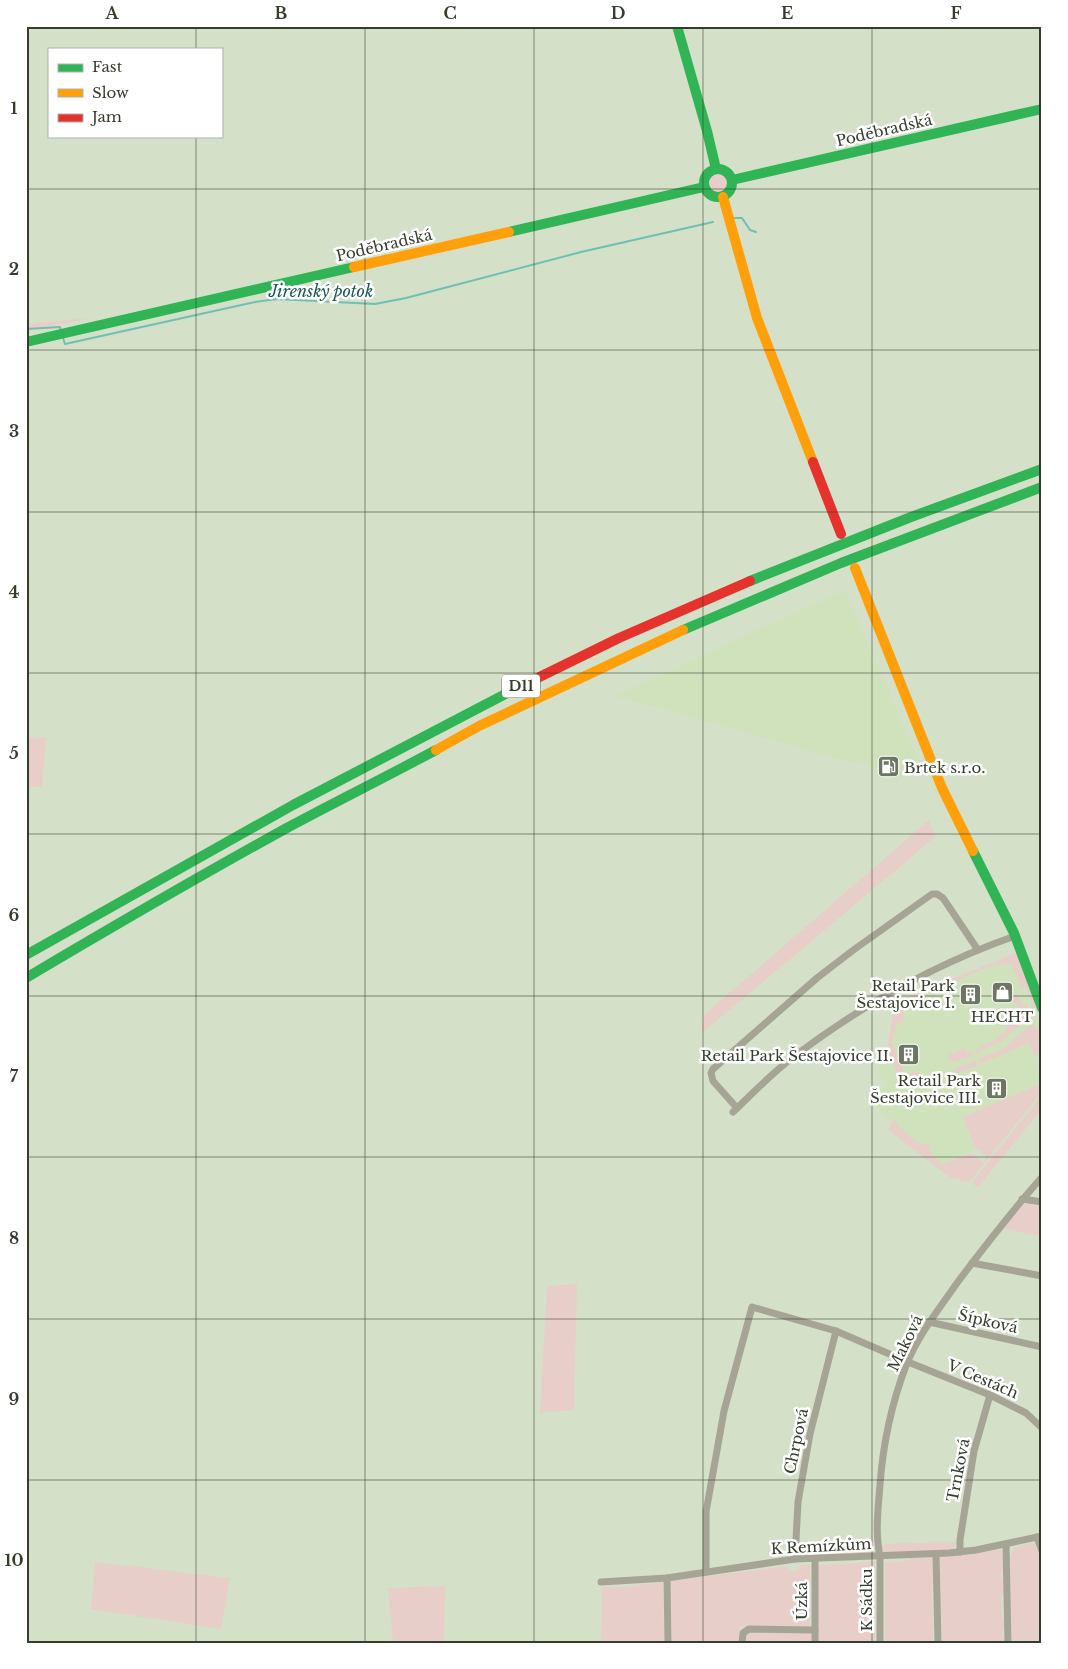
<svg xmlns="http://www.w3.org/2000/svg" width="1068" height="1669" font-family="'Libre Baskerville',serif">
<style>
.built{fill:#d0e2bc}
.green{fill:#e8cec8}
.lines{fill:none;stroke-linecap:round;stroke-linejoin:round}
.stream{stroke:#6fc0b4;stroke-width:2}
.street{stroke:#a6a495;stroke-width:7}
.fast{stroke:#30b455;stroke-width:10}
.slow{stroke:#ff9f0a;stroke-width:10}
.jam{stroke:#e5322d;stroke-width:10}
.grid{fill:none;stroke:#353d2c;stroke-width:1;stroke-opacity:0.55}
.labels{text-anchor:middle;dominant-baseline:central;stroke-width:5;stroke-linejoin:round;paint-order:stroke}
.shield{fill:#fff;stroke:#72776b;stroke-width:1}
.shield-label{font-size:14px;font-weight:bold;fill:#353d2c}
.street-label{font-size:15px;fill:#353d2c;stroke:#fff}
.poi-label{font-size:15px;fill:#353d2c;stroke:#fff;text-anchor:end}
.water-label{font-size:16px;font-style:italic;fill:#1b5854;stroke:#fff}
.neatline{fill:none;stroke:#353d2c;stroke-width:2}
.grid-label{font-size:16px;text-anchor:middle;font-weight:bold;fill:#353d2c}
</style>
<rect width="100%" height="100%" fill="#d4e0c8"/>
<g class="built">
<path d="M845 590 923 770 902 776 615 696Z"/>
<path d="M1011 956 1025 986 1024 987 1042 1030V1056L1034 1059 1042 1077V1087L964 1120 976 1149 941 1164 873 1105V1099L876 1092 885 1087 877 1068 891 1061 887 1049 902 1004Z"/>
</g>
<g class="green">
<circle cx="719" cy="183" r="10"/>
<path d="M91 318 26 331V324Z"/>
<path d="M26 737 46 738 42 787H26Z"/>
<path d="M929 820 935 837 701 1034 704 1015Z"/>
<path d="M1018 952 1035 1005 1033 1013 1031 1015V1002L1025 986 1022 988 1011 963 1004 966 1003 963 998 967 996 964 902 1004 901 1007 904 1013 903 1021 898 1022 892 1042 906 1076 917 1071 919 1077 902 1084 896 1083 895 1081 900 1079 887 1049 895 1005 901 1000Z"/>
<path d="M1014 994 1017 995 1021 1003 1027 1006 1029 1017 999 1043 976 1053 974 1050 993 1041 1007 1030V1026L1002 1020 1019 1009 1011 995Z"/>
<path d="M1032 1024 1042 1034V1053L1034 1056 1029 1043 980 1064 978 1059 1002 1049Z"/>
<path d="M964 1048 966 1053 972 1051 973 1055 955 1062 948 1060V1055Z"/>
<path d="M976 1060 978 1065 953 1075 955 1080H951L950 1075 953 1070Z"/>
<path d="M1042 1083V1092L969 1182 951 1178 888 1130 893 1121 896 1120 898 1126 921 1145 928 1143 934 1157 942 1164 969 1154 974 1155 983 1163 987 1157 975 1147 963 1117Z"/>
<path d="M1042 1095V1109L978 1187 974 1185 973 1181Z"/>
<path d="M1028 1204 1042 1207V1236L1004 1229 1023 1205Z"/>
<path d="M577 1284 574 1408 573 1410 540 1413 547 1286Z"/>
<path d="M874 1539V1547L870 1553 805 1556 800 1553 799 1547 830 1545Z"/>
<path d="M957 1542 954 1548 948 1551 886 1553 881 1548 885 1544Z"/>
<path d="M1031 1543 1037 1545 1042 1556V1643H1012L1010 1558 1014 1548Z"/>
<path d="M996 1550H1001L1004 1556V1572L1000 1573 1001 1578 1004 1579V1593L1001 1595 1002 1618 1005 1620V1631L1002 1632V1637L1005 1638V1643H942L941 1600H940V1557H952V1555L967 1554 968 1555Z"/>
<path d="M931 1557 933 1558 935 1583 932 1584 933 1643H885V1562L910 1560V1558Z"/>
<path d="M95 1562 230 1578 221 1629 91 1609Z"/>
<path d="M875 1562V1640L877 1641V1643H818V1565Z"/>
<path d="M799 1565H810V1627L739 1626V1643H672L671 1581 789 1566V1571L799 1570Z"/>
<path d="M663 1582 664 1643H601L602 1587H624Z"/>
<path d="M445 1586 444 1643H393L388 1588Z"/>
<path d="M749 1632 812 1633V1643H745V1636Z"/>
</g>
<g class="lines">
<g class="stream">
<path d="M735 218H742L750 230 756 232"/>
<path d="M26 329 60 327 61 331"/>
<path d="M63 338 65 344 255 302 277 299 375 304 406 298 581 252 713 222"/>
</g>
<g class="street">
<path d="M737 1108 713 1081 711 1073 713 1069 817 978 852 951 932 894H937L943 898 978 950"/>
<path d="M733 1112C752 1094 771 1074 792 1058 859 1007 935 964 1015 936"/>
<path d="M1022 1199 1042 1202"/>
<path d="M972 1263 1042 1276"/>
<path d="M929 1322 1042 1347"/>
<path d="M1037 1537 1042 1551"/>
<path d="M1006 1544 1008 1643"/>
<path d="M960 1552V1540L974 1451 990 1395"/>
<path d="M936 1554 938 1643"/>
<path d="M815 1558V1643"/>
<path d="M795 1559 798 1502 810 1434 836 1331"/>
<path d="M706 1572V1512L724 1411 752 1307 836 1331 908 1362 990 1395 1026 1413 1042 1428"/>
<path d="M667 1578 668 1643"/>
<path d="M601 1582 667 1578 795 1559 949 1553 976 1550 1042 1536"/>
<path d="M742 1643 743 1633 749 1629 815 1630"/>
<path d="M880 1643V1556C875 1533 878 1509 880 1485 883 1443 892 1402 907 1363 919 1334 939 1309 957 1283 984 1247 1012 1211 1042 1177"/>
</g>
<g class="fast">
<path d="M677 26 707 131 716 169"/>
<circle cx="718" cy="183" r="14"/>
<path d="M732 180 1042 109"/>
<path d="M509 232 704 187"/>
<path d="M26 342 354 267"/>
<path d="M750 581 911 517 1042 469"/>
<path d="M683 630 841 563 1042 487"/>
<path d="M973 851 1014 933 1042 1008"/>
<path d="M26 955 293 805 515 689"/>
<path d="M26 978C112 927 198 877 285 829 335 802 386 777 436 750"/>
</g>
<g class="slow">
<path d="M723 197 757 318 813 462"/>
<path d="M354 267 509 232"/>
<path d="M855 568 942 788 973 851"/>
<path d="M436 750 479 726 683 630"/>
</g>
<g class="jam">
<path d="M813 462 841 534"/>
<path d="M515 689 619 638 750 581"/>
</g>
</g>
<path class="grid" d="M196 26V49M365 26V1643M534 26V1643M703 26V1643M872 26V1643M196 136V1643M26 189H1042M26 350H1042M26 512H1042M26 673H1042M26 834H1042M26 996H1042M26 1157H1042M26 1319H1042M26 1480H1042"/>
<defs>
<symbol id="fuel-square" viewBox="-11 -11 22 22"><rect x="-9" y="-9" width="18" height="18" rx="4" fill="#6d7663" stroke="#fff"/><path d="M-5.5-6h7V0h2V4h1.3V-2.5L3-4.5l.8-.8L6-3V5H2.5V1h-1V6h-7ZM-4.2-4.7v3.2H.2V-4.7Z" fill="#fff"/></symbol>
<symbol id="shop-square" viewBox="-11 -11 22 22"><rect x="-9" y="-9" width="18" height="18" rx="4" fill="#6d7663" stroke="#fff"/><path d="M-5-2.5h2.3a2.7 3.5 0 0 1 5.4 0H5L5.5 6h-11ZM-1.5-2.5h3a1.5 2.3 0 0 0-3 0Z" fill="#fff"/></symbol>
<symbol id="building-square" viewBox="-11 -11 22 22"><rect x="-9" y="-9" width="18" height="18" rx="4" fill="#6d7663" stroke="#fff"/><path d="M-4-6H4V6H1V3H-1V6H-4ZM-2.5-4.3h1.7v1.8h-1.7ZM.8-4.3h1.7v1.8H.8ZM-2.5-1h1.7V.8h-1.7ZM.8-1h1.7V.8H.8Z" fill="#fff"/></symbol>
</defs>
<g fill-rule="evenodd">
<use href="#fuel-square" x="876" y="754" width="25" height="25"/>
<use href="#shop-square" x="990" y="980" width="25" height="25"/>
<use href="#building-square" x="958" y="982" width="25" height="25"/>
<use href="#building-square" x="896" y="1042" width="25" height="25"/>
<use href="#building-square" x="984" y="1076" width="25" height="25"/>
</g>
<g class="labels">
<rect class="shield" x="502" y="674.5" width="38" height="23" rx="4"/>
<g class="shield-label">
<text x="521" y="686">D11</text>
</g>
<g class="street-label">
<text transform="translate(884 130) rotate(-13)">Poděbradská</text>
<text transform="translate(384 245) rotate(-13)">Poděbradská</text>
<text transform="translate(988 1321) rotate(13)">Šípková</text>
<text transform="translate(905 1343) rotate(-64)">Maková</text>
<text transform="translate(983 1379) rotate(23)">V Cestách</text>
<text transform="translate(796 1441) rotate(-78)">Chrpová</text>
<text transform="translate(958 1470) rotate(-79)">Trnková</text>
<text transform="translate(821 1546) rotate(-3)">K Remízkům</text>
<text transform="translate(866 1600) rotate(-90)">K Sádku</text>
<text transform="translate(801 1601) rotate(-90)">Úzká</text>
</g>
<g class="poi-label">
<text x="904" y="767" text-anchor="start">Brtek s.r.o.</text>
<text x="955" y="985">Retail Park<tspan x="955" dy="17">Šestajovice I.</tspan></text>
<text x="1002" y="1016" text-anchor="middle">HECHT</text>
<text x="893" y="1055">Retail Park Šestajovice II.</text>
<text x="981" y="1080">Retail Park<tspan x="981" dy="17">Šestajovice III.</tspan></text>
</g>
<g class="water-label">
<text x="321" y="291">Jirenský potok</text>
</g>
</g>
<rect width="1068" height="1669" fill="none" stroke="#ffffff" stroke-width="55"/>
<rect x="48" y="48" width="175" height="90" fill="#ffffff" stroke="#aeb1ab"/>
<rect x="58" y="64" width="25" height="8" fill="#30b455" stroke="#aeb1ab"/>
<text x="92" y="72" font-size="15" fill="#353d2c">Fast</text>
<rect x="58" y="89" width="25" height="8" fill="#ff9f0a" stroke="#aeb1ab"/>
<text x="92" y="98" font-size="15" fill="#353d2c">Slow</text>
<rect x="58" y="114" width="25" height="8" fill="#e5322d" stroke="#aeb1ab"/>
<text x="92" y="122" font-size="15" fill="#353d2c">Jam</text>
<rect x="28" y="28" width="1012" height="1614" class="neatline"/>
<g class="grid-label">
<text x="112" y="19">A</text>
<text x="281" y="19">B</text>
<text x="450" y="19">C</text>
<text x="618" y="19">D</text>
<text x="787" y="19">E</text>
<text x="956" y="19">F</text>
<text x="14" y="114">1</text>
<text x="14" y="275">2</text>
<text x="14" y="437">3</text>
<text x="14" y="598">4</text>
<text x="14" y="759">5</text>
<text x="14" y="921">6</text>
<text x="14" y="1082">7</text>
<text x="14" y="1244">8</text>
<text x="14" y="1405">9</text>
<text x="14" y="1566">10</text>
</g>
</svg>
